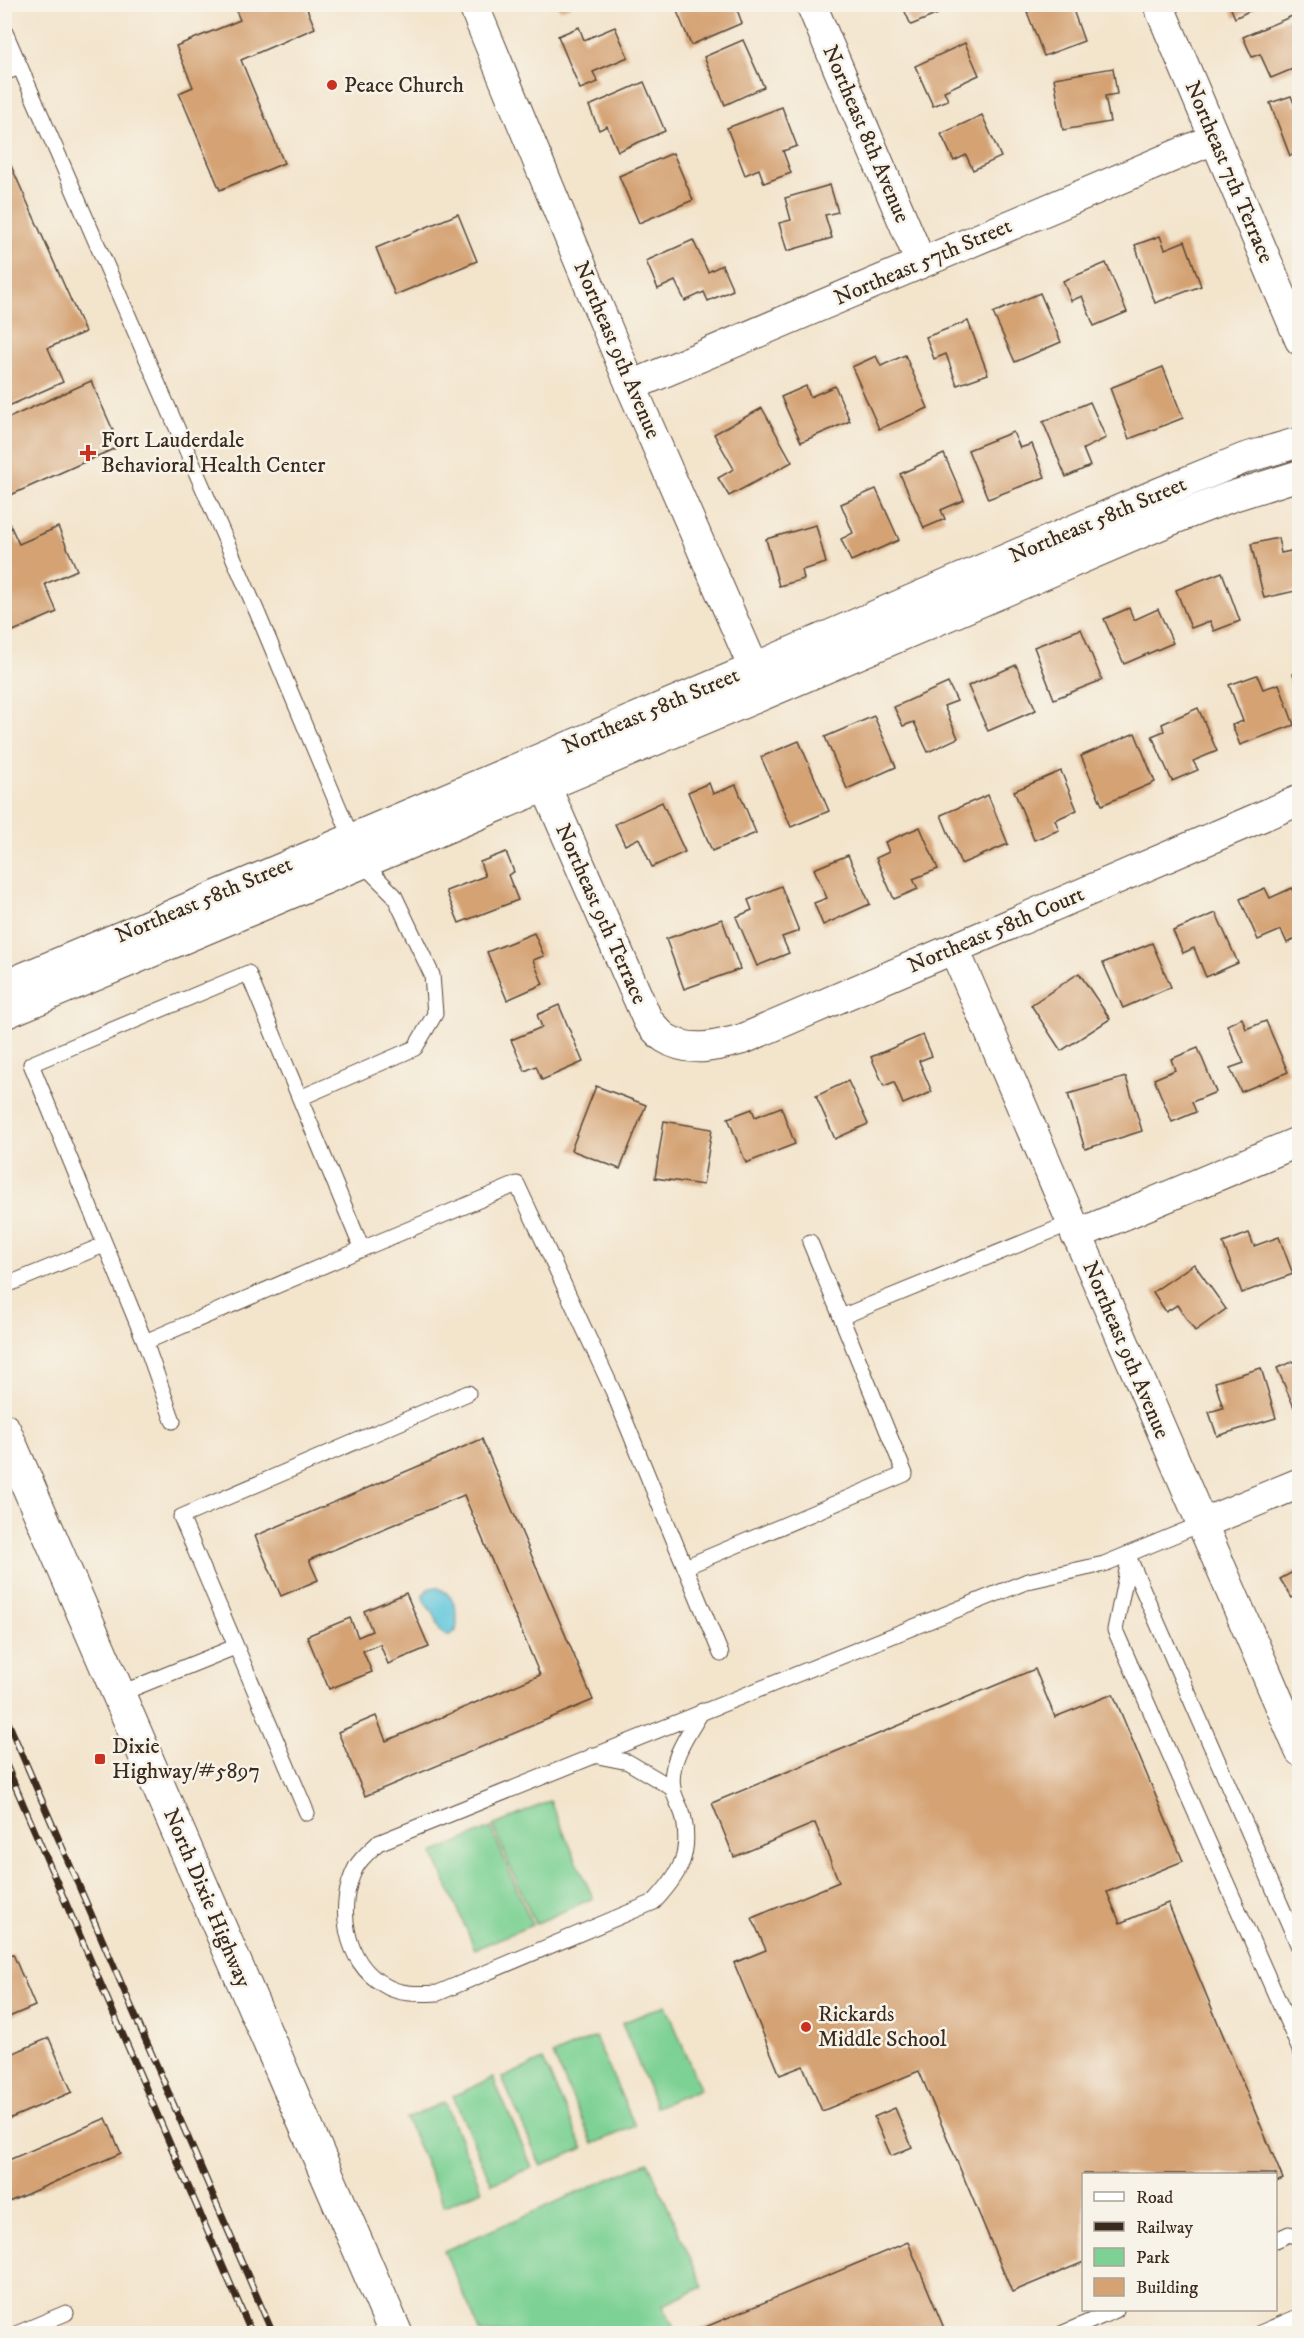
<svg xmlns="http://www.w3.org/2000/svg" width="1304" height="2338" font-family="'IM FELL DW Pica',serif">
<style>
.green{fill:#7dd194;stroke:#5c7e59;stroke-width:1.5}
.water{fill:#5fc6dc;stroke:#4d787d;stroke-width:1.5}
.building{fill:#d4a273}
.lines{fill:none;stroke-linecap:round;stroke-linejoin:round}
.service-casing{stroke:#574638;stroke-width:17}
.minor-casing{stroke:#574638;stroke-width:32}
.secondary-casing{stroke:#574638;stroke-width:35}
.service{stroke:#fff;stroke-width:15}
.minor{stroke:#fff;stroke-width:30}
.secondary{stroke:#fff;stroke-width:33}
.rail-casing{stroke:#3b2a1e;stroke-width:7}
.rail{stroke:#f7f3e8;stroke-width:4.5;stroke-dasharray:14;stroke-linecap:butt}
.poi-dot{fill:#c8321e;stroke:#f7f3e8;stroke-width:2}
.labels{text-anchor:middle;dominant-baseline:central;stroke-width:5;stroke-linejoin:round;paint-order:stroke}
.poi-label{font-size:22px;fill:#3b2a1e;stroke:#f7f3e8;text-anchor:start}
.street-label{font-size:22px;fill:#3b2a1e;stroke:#f7f3e8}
</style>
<rect width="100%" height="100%" fill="#f7f3e8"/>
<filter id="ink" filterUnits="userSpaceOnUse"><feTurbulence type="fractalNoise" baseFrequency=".0167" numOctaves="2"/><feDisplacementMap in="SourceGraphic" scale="12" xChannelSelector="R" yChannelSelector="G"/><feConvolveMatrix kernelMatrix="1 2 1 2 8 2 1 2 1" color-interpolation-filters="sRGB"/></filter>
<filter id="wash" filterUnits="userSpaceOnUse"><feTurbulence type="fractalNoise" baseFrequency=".008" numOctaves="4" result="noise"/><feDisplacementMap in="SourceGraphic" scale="24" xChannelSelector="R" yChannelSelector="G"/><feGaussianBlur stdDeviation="1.35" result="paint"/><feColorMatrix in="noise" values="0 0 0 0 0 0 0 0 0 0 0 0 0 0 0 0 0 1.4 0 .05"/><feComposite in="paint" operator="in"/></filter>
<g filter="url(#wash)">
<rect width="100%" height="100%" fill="#f3e4cc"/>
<g class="green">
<path d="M550 1801 593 1898 535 1924 493 1826Z"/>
<path d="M491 1828 532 1925 475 1949 433 1853Z"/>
<path d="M666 2005 700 2089 656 2107 622 2023Z"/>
<path d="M595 2037 635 2126 593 2144 553 2055Z"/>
<path d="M543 2060 583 2148 541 2166 502 2078Z"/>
<path d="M493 2078 532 2167 492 2184 453 2096Z"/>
<path d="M444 2102 482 2190 444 2206 406 2119Z"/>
<path d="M648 2162 703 2287 663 2305 676 2333H481L444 2251Z"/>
</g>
<path class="water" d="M436 1587C455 1594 459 1612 456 1631L448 1636C436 1631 440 1626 435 1616 430 1607 424 1606 423 1595L428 1589Z"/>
<g id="blocks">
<g class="building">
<path d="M233 4H305L315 28 241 60 284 163 220 190 179 93 193 87 176 46 240 20Z"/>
<path d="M557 4H573L574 5 560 10Z"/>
<path d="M674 4H735L742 23 691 45Z"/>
<path d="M1046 4H1071L1084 41 1044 56 1027 12Z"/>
<path d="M1229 4H1263L1235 18Z"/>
<path d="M902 5H943L945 11 911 25Z"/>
<path d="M1297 14 1300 19V66L1271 78 1260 54 1252 57 1243 37Z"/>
<path d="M579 27 584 40 615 27 628 57 593 72 598 82 580 89 558 36Z"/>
<path d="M743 40 764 87 725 105 704 57Z"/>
<path d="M965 43 979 75 944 91 948 100 933 106 915 66Z"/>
<path d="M1113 68 1117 94 1105 96 1110 122 1063 130 1054 78Z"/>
<path d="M644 82 665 131 618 151 607 126 599 130 589 106Z"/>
<path d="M1291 96 1295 106 1300 105V152L1290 156 1270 103Z"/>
<path d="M782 107 797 146 783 151 791 173 764 183 759 169 745 175 727 128Z"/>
<path d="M982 115 1001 157 973 170 966 155 954 161 941 134Z"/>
<path d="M4 150 85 332 48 348 63 382 4 408Z"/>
<path d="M673 153 693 200 639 223 619 176Z"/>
<path d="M830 185 838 212 825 215 832 238 787 251 779 223 791 220 785 198Z"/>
<path d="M458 214 477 261 395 295 376 248Z"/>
<path d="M1160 236 1165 249 1185 241 1201 286 1155 303 1135 245Z"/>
<path d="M693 240 708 272 722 265 733 290 708 301 704 292 685 301 675 281 658 289 646 261Z"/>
<path d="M1106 263 1127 312 1094 326 1082 296 1071 301 1063 281Z"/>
<path d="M1040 293 1061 342 1015 362 993 313Z"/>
<path d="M968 321 988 374 957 385 946 354 934 359 926 337Z"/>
<path d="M905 355 928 408 879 429 852 367 876 356 881 366Z"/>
<path d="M1163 367 1183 418 1129 439 1110 388Z"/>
<path d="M91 381 120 446 4 498V420Z"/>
<path d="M806 386 810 397 835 386 850 421 801 442 781 397Z"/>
<path d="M1090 402 1106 438 1083 449 1090 466 1066 477 1043 422Z"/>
<path d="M762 408 792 462 729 496 718 478 734 469 714 434Z"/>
<path d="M1013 432 1020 448 1032 444 1045 477 988 499 968 450Z"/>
<path d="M944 454 964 500 941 510 945 519 924 528 900 474Z"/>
<path d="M876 489 899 540 851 561 841 539 853 533 841 504Z"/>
<path d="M4 512 19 544 58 527 77 570 45 584 57 612 4 635Z"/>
<path d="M816 525 826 563 802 570 804 579 779 586 766 539Z"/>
<path d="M1278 538 1281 553 1300 549V590L1264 598 1251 544Z"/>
<path d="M1222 572 1240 621 1214 631 1210 621 1191 628 1176 590Z"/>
<path d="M1129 608 1134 620 1158 609 1173 643 1124 664 1104 619Z"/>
<path d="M1081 629 1102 680 1054 699 1034 647Z"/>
<path d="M1016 665 1036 710 988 731 968 686Z"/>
<path d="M1299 672V689L1293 674Z"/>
<path d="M1257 675 1263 689 1279 684 1294 725 1240 745 1232 725 1243 721 1229 685Z"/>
<path d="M948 683 957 701 944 706 958 738 928 752 914 722 903 726 894 707Z"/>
<path d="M1198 708 1217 751 1193 761 1198 770 1172 781 1152 736 1164 731 1162 724Z"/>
<path d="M874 716 896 767 847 789 825 737Z"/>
<path d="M1135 733 1155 782 1102 805 1081 756Z"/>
<path d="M799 741 829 811 791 827 761 757Z"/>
<path d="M1061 771 1077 810 1055 820 1059 830 1034 840 1014 791Z"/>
<path d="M709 783 713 794 736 785 756 833 712 851 688 792Z"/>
<path d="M988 795 1008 844 961 864 941 815Z"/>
<path d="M662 802 685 852 652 867 639 838 625 845 615 824Z"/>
<path d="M920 827 938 869 913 879 918 889 894 899 876 858 889 852 885 842Z"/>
<path d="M506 852 514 872 508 875 518 900 459 923 446 891 485 876 480 862Z"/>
<path d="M848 855 870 904 823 925 814 903 827 898 814 869Z"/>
<path d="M781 886 799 931 782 937 789 953 757 966 736 917 752 910 748 900Z"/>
<path d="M1265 888 1270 898 1292 888 1300 905V937L1287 943 1281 930 1258 940 1240 899Z"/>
<path d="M1216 913 1238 963 1206 977 1194 948 1183 953 1173 931Z"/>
<path d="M722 919 740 969 684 989 666 939Z"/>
<path d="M534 933 544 956 533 960 543 984 507 1000 487 952Z"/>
<path d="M1152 943 1171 987 1123 1008 1103 963Z"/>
<path d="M1079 973 1110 1019 1061 1051 1031 1005Z"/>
<path d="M559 1005 583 1062 542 1080 536 1066 525 1071 511 1040 542 1027 537 1015Z"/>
<path d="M1242 1018 1246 1029 1266 1021 1288 1072 1241 1092 1230 1068 1244 1063 1227 1025Z"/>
<path d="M923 1035 932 1056 919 1061 932 1092 903 1104 894 1082 884 1086 871 1057Z"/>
<path d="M1198 1048 1216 1092 1192 1102 1196 1112 1172 1122 1154 1079 1175 1070 1171 1059Z"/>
<path d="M1126 1077 1142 1131 1085 1149 1068 1094Z"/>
<path d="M848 1081 868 1124 835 1139 816 1096Z"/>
<path d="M596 1086 646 1105 620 1169 571 1150Z"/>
<path d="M781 1107 795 1144 746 1163 728 1118 752 1109 755 1117Z"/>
<path d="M664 1121 712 1129 703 1185 655 1178Z"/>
<path d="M1249 1233 1254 1246 1279 1237 1293 1274 1242 1293 1223 1243Z"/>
<path d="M1194 1264 1226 1309 1195 1331 1177 1305 1166 1312 1153 1292Z"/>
<path d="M1300 1359V1413L1297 1414 1277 1368Z"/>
<path d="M1261 1368 1276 1418 1217 1436 1209 1412 1223 1408 1215 1382Z"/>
<path d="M482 1439 593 1700 365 1796 338 1732 376 1716 386 1741 540 1675 464 1495 309 1560 318 1580 281 1596 255 1536Z"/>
<path d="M1300 1568V1594L1292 1598 1280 1579Z"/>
<path d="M406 1593 429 1647 388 1664 380 1644 363 1651 372 1672 329 1689 307 1636 350 1618 358 1637 372 1631 364 1611Z"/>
<path d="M1035 1669 1055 1717 1113 1694 1183 1861 1107 1892 1120 1923 1168 1903 1283 2179 1276 2182V2174H1084V2262L1012 2292 919 2071 822 2111 803 2066 780 2075 734 1963 766 1950 752 1918 839 1882 815 1823 734 1857 712 1803Z"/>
<path d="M13 1954 35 2006 4 2019V1957Z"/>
<path d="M49 2038 72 2092 4 2121V2057Z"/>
<path d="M895 2108 912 2147 891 2156 874 2117Z"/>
<path d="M106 2118 121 2153 4 2204V2162Z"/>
<path d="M908 2242 946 2333 697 2334 696 2331Z"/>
</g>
</g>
</g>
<g filter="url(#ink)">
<use href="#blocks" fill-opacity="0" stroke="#574638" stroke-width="1.5"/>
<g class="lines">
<defs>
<g id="service">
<path d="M4 30 257 612 362 863 394 895 432 975 435 1014 415 1048 300 1098"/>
<path d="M4 73 20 67"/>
<path d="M810 1242 841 1317"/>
<path d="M362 1249 517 1184 613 1391 685 1567 905 1474 841 1317 1071 1223"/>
<path d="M4 1286 104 1245"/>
<path d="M145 1342 362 1249 248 973 31 1064 145 1342 173 1421"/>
<path d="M1129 1558 1300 1949"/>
<path d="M1129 1560 1115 1630 1300 2050"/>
<path d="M685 1567 721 1654"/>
<path d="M119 1694 235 1647"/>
<path d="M702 1711C689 1733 668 1761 673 1788 674 1799 682 1808 684 1819 691 1857 678 1876 654 1902L438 1993C420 1994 399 1995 384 1985 344 1962 336 1905 356 1867 361 1858 371 1850 378 1843L1028 1581 1104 1564 1201 1524"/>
<path d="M593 1755 628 1762 672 1788"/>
<path d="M307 1813 181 1517 468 1393"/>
<path d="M1276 2240 1289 2234 1300 2238"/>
<path d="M16 2334 66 2313"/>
<path d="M1061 2334 1116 2310"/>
<path d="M1258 2334 1300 2316"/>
</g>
<g id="minor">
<path d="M473 4 631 386 762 687"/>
<path d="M811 4 921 263"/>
<path d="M1158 4 1300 340"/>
<path d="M631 386 1214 139"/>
<path d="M538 769 648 1021C653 1026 659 1034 665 1038 690 1054 717 1046 743 1039L1300 800"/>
<path d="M954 949 1300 1751"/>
<path d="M4 986 754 668 1159 493 1245 458 1300 442"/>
<path d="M4 1014 765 694 1171 520 1230 497 1300 475"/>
<path d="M1076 1235 1300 1141"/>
<path d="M1201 1524 1300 1483"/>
</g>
<path id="secondary" d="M4 1430 396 2334"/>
</defs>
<use href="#service" class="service-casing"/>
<use href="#minor" class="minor-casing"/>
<use href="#secondary" class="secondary-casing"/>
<use href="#service" class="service"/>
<use href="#minor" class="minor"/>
<use href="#secondary" class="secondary"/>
<defs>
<g id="rail">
<path d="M4 1713 273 2334"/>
<path d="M4 1760 252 2334"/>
</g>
</defs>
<use href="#rail" class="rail-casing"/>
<use href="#rail" class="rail"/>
</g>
</g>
<g class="poi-dot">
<circle cx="332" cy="85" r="6"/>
<path d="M85 444h6v6h6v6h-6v6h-6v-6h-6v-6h6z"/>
<rect x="94" y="1753" width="12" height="12" rx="3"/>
<circle cx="806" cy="2027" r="6"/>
</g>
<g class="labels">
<g class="poi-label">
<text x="344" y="85">Peace Church</text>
<text x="101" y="440">Fort Lauderdale<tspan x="101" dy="25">Behavioral Health Center</tspan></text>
<text x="112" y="1746">Dixie<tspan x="112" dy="25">Highway/#5897</tspan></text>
<text x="818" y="2014">Rickards<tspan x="818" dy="25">Middle School</tspan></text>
</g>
<g class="street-label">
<text transform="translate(866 134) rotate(67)">Northeast 8th Avenue</text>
<text transform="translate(1229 172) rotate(67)">Northeast 7th Terrace</text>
<text transform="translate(923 262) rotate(-23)">Northeast 57th Street</text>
<text transform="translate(617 350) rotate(67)">Northeast 9th Avenue</text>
<text transform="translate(1098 520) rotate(-23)">Northeast 58th Street</text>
<text transform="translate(651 711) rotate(-23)">Northeast 58th Street</text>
<text transform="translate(204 900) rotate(-23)">Northeast 58th Street</text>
<text transform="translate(601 914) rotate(66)">Northeast 9th Terrace</text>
<text transform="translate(996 930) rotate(-23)">Northeast 58th Court</text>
<text transform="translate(1126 1350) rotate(67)">Northeast 9th Avenue</text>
<text transform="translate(207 1898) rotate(67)">North Dixie Highway</text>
</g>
</g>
<rect width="1304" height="2338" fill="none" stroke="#f7f3e8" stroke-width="24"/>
<rect x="1082" y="2173" width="195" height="138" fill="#f7f3e8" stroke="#aca397" stroke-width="1.5"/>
<rect x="1094" y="2192" width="30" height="9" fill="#ffffff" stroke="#aca397" stroke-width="1.5"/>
<text x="1136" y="2203" font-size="18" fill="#3b2a1e">Road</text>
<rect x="1094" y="2222" width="30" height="9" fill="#3b2a1e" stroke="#aca397" stroke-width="1.5"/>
<text x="1136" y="2233" font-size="18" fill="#3b2a1e">Railway</text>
<rect x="1094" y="2248" width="30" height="18" fill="#7dd194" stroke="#aca397" stroke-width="1.5"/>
<text x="1136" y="2263" font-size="18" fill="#3b2a1e">Park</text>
<rect x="1094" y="2278" width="30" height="18" fill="#d4a273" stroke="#aca397" stroke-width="1.5"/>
<text x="1136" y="2293" font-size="18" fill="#3b2a1e">Building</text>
</svg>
